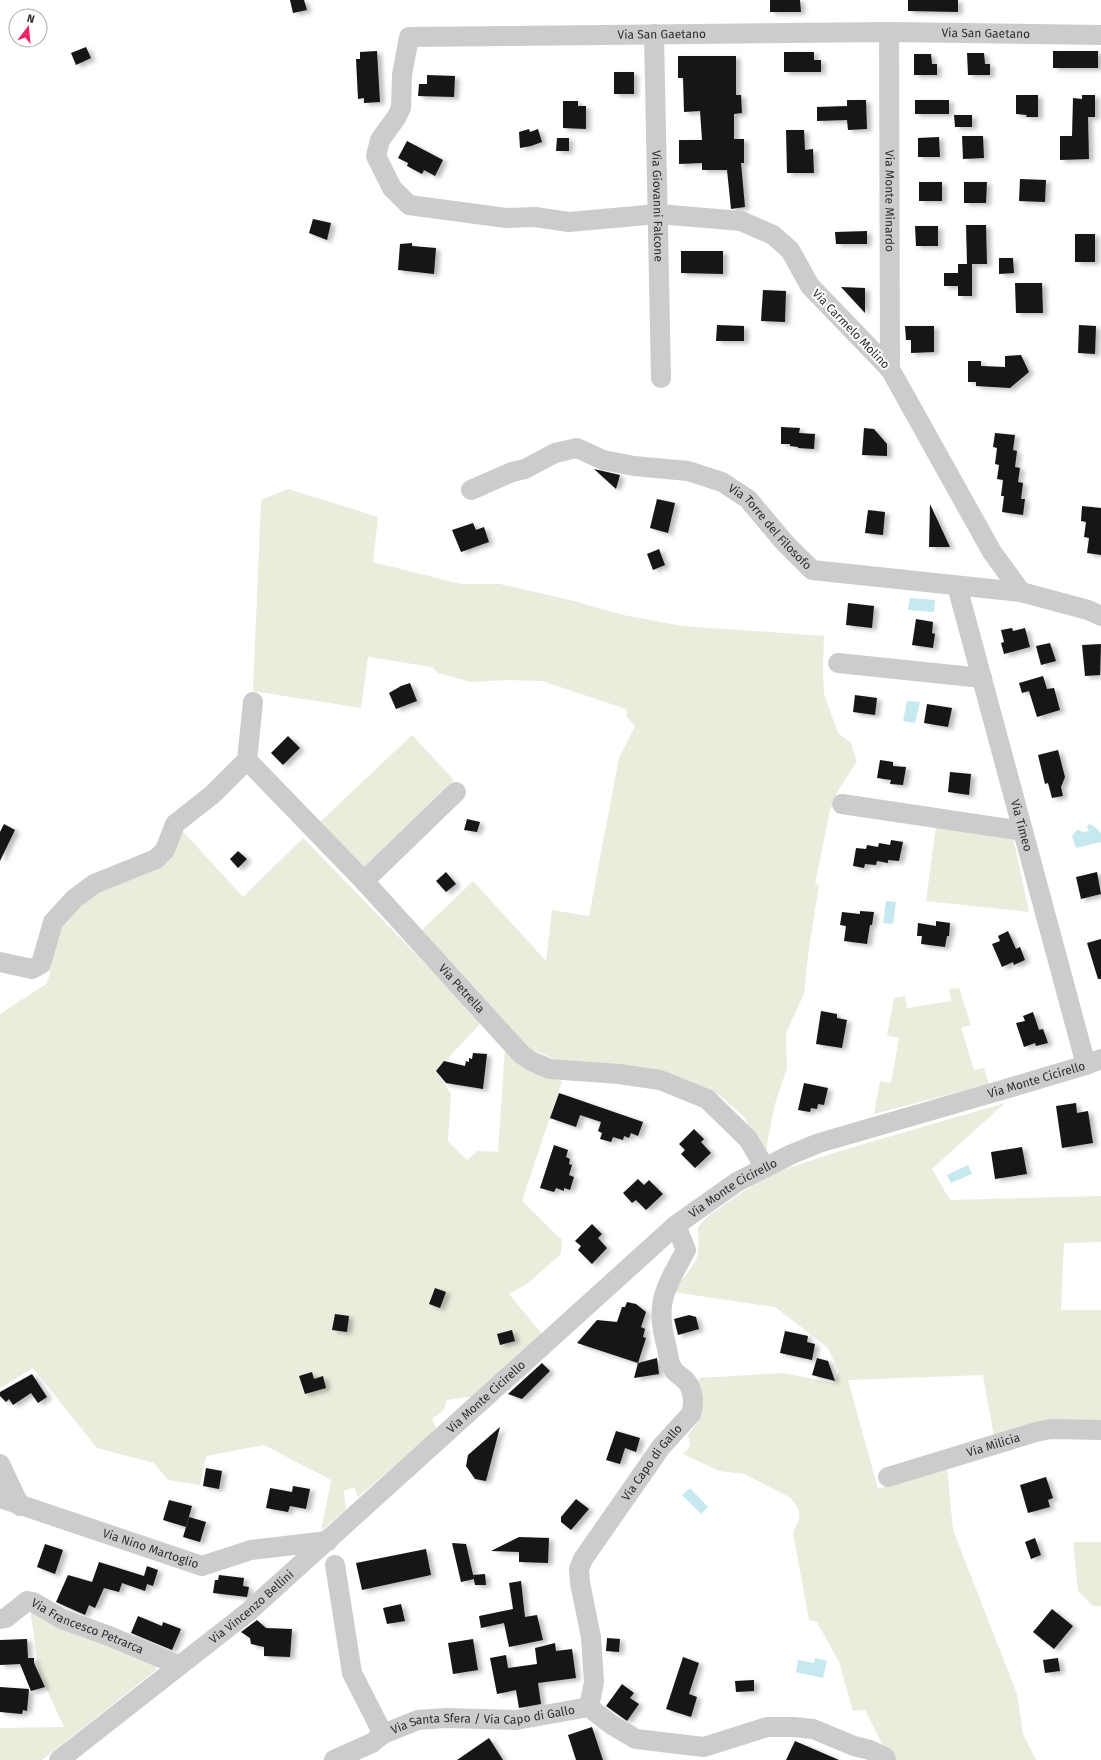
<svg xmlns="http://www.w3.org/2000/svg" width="1101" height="1760" font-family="'Fira Sans',sans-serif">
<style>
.green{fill:#e9eddb}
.water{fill:#c6e8ef}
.building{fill:#161616;filter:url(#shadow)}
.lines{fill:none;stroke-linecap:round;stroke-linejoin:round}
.minor{stroke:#ccc;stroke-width:20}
.labels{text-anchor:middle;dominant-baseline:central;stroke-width:4;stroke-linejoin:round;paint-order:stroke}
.street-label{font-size:12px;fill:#2f2f2f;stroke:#fff}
</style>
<defs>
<filter id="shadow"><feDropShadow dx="4.5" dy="2.5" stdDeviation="2" flood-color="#0004"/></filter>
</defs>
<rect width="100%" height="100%" fill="#fff"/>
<g class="green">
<path d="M288 489 378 517 373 562 461 584H500L574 601 623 615 683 626 824 636 823 670 824 694 838 733 851 743 857 761 838 791 830 810 815 884 819 885 809 948 804 994 786 1033 787 1068 774 1107 766 1151 743 1116 718 1094 673 1076 640 1067 554 1059 525 1046 422 930 473 881 546 961 552 910 589 916 619 758 635 726 627 717 626 709 542 681 506 680 471 682 438 673 432 667 368 657 361 708 253 691 261 500Z"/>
<path d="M412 735 454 780 364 867 320 822Z"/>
<path d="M936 826 1013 837 1029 912 926 901Z"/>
<path d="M180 828 243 897 303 838 482 1022 436 1071 451 1094 448 1141 467 1160 478 1151 498 1152 505 1048 526 1067 562 1081 522 1201 562 1240 561 1254 527 1284 509 1294 542 1334 476 1396 447 1400 443 1411 432 1419 437 1429 358 1497 354 1487 344 1491 346 1509 321 1531 331 1480 264 1445 206 1456 200 1485 168 1480 154 1463 97 1448 33 1368 0 1388V1014L46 984 50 974 48 960 56 926 96 892 168 862Z"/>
<path d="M959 988 971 1025 961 1028 974 1070 984 1068 989 1084 874 1114 880 1081 891 1083 899 1038 887 1036 894 998 905 996 907 1008 951 1001 949 989Z"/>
<path d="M1005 1103 932 1169 950 1200 1101 1196V1242L1064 1243 1061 1310H1101V1423L994 1437 983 1375 848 1380 878 1489 947 1467 953 1530 1017 1694 1023 1734 1036 1760H896L894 1755 882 1744 865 1710 853 1711 839 1662 817 1622 809 1620 793 1533 799 1519V1510L791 1498 744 1474 719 1471 683 1454 690 1446 688 1435C693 1428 702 1419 702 1410 703 1397 694 1394 699 1378L783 1373 833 1383 839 1371 827 1347 775 1307 673 1292C680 1280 697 1265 698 1252 699 1244 698 1235 698 1227L708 1216 744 1191 776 1172 840 1151Z"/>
<path d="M1073 1542H1101V1606H1093L1078 1591Z"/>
<path d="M30 1608 155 1665 156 1670 42 1760H0V1728L64 1727 39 1673Z"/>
</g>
<g class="water">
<path d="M910 598 935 600 934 612 908 610Z"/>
<path d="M907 701 920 702 915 723 903 721Z"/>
<path d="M1089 824 1094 826 1101 833V842L1076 848 1072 836 1077 830 1083 832 1089 831 1087 827Z"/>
<path d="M886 901 896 902 893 924 883 923Z"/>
<path d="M968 1165 972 1174 951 1183 947 1175Z"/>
<path d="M690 1488 708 1507 701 1514 682 1495Z"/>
<path d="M815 1658 827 1661 823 1678 796 1672 798 1660 814 1663Z"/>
</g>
<g class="building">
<path d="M290 0H304L307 10 293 13Z"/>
<path d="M770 0H800L801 12H770Z"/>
<path d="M908 0H958V12L908 11Z"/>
<path d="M86 47 91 58 76 65 71 53Z"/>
<path d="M377 51 380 102 364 103V98L358 99 356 59H360V52Z"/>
<rect x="1053" y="51" width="45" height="17"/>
<path d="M784 52H814V60H821V72H784Z"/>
<path d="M967 53H984L985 64H990V75H968Z"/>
<path d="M914 54H931L932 64H937V75H914Z"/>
<path d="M678 56H736V95H741L742 113 734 114V139H744V163H741L745 207 731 209 727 170H702V163L679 164V140H702L700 111 684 112 683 78H678Z"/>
<rect x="614" y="72" width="20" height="22"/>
<path d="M427 75 455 76 454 97 418 96 419 84H427Z"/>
<path d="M1016 95H1038V117H1026L1027 115 1016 114Z"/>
<path d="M1082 95H1095V117H1088L1089 159 1060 160V136H1072L1073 98 1082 99Z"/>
<path d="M847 100H866L867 129 848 130 847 120 817 121V107L847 106Z"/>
<rect x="915" y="100" width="34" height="14"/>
<path d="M563 101H578V106H586V129L563 128Z"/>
<path d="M954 115H972V127H955Z"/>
<path d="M529 129 530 132 538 129 542 142 531 146 520 148 519 132Z"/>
<path d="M786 130H804L805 150 813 149 814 173H787Z"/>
<path d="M962 136H983L984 158 963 159Z"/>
<path d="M939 137 940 157H918V138Z"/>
<path d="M557 138H569V151H556Z"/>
<path d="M407 141 443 160 435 176 424 170 422 174 407 166 408 163 398 158Z"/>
<path d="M1020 179 1046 180 1045 202 1019 201Z"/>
<rect x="919" y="182" width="23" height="19"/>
<path d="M964 182H987L986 203H964Z"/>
<path d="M313 219 331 223 327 240 309 233Z"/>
<path d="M966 225H986L987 264H967Z"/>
<path d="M915 226H938V246H916Z"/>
<path d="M867 231V244H836L835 232Z"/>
<rect x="1075" y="234" width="20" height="28"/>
<path d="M412 243V246L436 248 434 274 398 270 400 244Z"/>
<path d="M681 251H723V274L681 273Z"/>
<path d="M999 258H1013L1014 273 999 274Z"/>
<path d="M958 264H972V296H958V286H944V273H958Z"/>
<path d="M1015 283H1042L1043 313H1016Z"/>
<path d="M841 287 865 288V313Z"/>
<path d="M763 290 786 291 785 322 761 321Z"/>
<path d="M717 325 744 326V341H716Z"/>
<path d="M1079 325 1096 326 1095 354 1078 353Z"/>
<path d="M905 326H934V352L911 353V340H906Z"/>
<path d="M1021 355 1029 372 1010 388 976 386V382H968V361H981V366L1005 367V356Z"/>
<path d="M781 427 800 428 799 433 815 434 814 449 798 448V447L790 446V444H781Z"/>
<path d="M864 428 874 429 887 444V456L862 455Z"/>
<path d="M995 433 1015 435 1013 450 1017 451 1015 467 1020 468 1018 482 1023 483 1021 499H1025L1023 515 1002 512 1004 496H1001L1003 480 997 479 999 465 995 464 997 448 993 447Z"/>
<path d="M594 469 620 475 616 489Z"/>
<path d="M657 499 675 503 668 533 650 528Z"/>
<path d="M930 504 950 547H929Z"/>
<path d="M1082 506 1101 508V555L1087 553 1089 538 1084 537 1086 522 1081 521Z"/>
<path d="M868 510 885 512 883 535 865 533Z"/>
<path d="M473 523 476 530 484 527 489 542 461 552 452 530Z"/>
<path d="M659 549 665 565 653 570 647 554Z"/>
<path d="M848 603 874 606 872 628 846 625Z"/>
<path d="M916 619 933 622 932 633 935 634 933 648 912 645Z"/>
<path d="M1012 628 1013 631 1025 628 1030 647 1004 654 1001 643 1004 642 1001 630Z"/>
<path d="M1050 643 1056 661 1041 665 1036 646Z"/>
<path d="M1101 644 1100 675 1085 676 1082 645Z"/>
<path d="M1043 676 1047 689 1054 688 1060 710 1037 717 1029 691 1022 693 1019 683Z"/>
<path d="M410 683 417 701 396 709 389 693 401 686Z"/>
<path d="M855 695 877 698 875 715 853 712Z"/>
<path d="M927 704 952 708 948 727 924 723Z"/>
<path d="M288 736 300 748 283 765 271 753Z"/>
<path d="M1058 750 1065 777 1061 787 1063 796 1052 798 1048 783 1045 784 1038 755Z"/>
<path d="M880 760 893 762V766L906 767 903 785 890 784 891 780 877 778Z"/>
<path d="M950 772 971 774 969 795 948 792Z"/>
<path d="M467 819 480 822 477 832 464 830Z"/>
<path d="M4 824 15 830 0 861V832Z"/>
<path d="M891 840 903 842 899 861 888 860V863L877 861 876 865 865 864 864 868 853 866 856 848 866 849 867 845 878 847 879 843 890 845Z"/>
<path d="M238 851 247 859 238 868 230 859Z"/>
<path d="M446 872 456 884 446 892 436 881Z"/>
<path d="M1097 872 1101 894 1081 899 1076 877Z"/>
<path d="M860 911 874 912 872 925H870L867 944 844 941 846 926 840 925 842 912 860 914Z"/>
<path d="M936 921 950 923 949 936H947L945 947 921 944 922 936H917L918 923 936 926Z"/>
<path d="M1008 931 1016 949 1020 947 1025 960 1014 965 1013 962 1002 967 992 944 1000 941 998 936Z"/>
<path d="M1101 939V979H1098L1087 943Z"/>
<path d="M821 1011 837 1014V1018L847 1020 842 1048 816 1044Z"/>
<path d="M1033 1012 1039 1030 1043 1029 1048 1043 1036 1046 1035 1043 1024 1047 1016 1023 1025 1021 1023 1016Z"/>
<path d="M473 1053 487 1054 483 1089 446 1083 436 1071 444 1061 465 1066 466 1061 469 1062V1058L472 1059Z"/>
<path d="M804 1083 828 1088 824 1105 818 1104 817 1109 811 1108 810 1112 798 1110Z"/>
<path d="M559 1093 643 1122 638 1136 631 1133 629 1138 624 1136 623 1140 613 1137 611 1142 600 1139 602 1133 598 1131 601 1122 580 1115 576 1127 550 1118Z"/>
<path d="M1076 1103 1077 1113 1088 1111 1093 1143 1062 1148 1056 1106Z"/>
<path d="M694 1129 704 1139 701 1142 711 1153 695 1168 681 1154 685 1150 679 1144Z"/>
<path d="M554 1145 568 1150 566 1157 570 1159 569 1164 572 1165 569 1175 574 1177 570 1190 564 1188V1191L556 1188 554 1192 540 1188Z"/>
<path d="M1022 1147 1027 1174 995 1179 991 1152Z"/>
<path d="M638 1179 644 1185 649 1180 663 1194 646 1210 636 1200 632 1203 623 1193Z"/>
<path d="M592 1224 602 1234 598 1238 607 1248 592 1264 578 1250 581 1246 575 1241Z"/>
<path d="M435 1288 446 1292 440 1308 429 1304Z"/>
<path d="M627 1302 636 1304 646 1312 641 1327 645 1329 643 1337 646 1338 638 1363 577 1343 597 1320 617 1322 622 1307H625Z"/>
<path d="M335 1314 349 1316 347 1332 332 1330Z"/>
<path d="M689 1315 696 1317 699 1329 678 1335 674 1319Z"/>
<path d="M512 1330 515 1341 500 1345 497 1334Z"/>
<path d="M785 1331 808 1336 807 1342 815 1344 812 1360 780 1353Z"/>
<path d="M657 1358 659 1374 634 1378 638 1363Z"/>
<path d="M817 1358 828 1361 835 1381 812 1375Z"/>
<path d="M542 1363 550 1371 522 1399 508 1394Z"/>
<path d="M312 1372 314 1379 323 1376 326 1388 305 1394 299 1376Z"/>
<path d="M32 1374 47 1397 38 1403 31 1393 13 1405 9 1399 6 1402 0 1396V1392Z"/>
<path d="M500 1427 486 1481 475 1479 466 1466 468 1455Z"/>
<path d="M616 1431 640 1438 636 1452 625 1448 620 1464 606 1460Z"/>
<path d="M206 1468 222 1471 219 1489 203 1486Z"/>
<path d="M1046 1477 1053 1498 1048 1500 1050 1507 1028 1513 1020 1485Z"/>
<path d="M293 1486 310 1489 306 1509 290 1506 288 1512 266 1508 270 1488 292 1492Z"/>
<path d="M576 1499 589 1509 571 1530 561 1522V1517Z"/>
<path d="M169 1500 192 1506 186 1527 163 1520Z"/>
<path d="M189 1517 206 1522 200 1542 183 1537Z"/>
<path d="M519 1537 549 1538 548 1563 519 1562V1552L491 1551Z"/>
<path d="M1035 1538 1041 1555 1031 1559 1025 1542Z"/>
<path d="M452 1543 466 1544 474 1579 461 1582Z"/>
<path d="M45 1544 63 1550 55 1574 37 1567Z"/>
<path d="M426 1549 431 1575 362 1590 356 1563Z"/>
<path d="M99 1562 144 1576 147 1566 158 1570 153 1586 147 1584 145 1591 122 1583 119 1592 104 1588 95 1608 89 1605 85 1615 56 1602 68 1575 92 1582Z"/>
<path d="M485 1574 486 1585H475L473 1575Z"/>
<path d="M219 1575 244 1578 243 1586 249 1587 247 1597 213 1593 215 1580H218Z"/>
<path d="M521 1581 525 1617 537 1615 543 1640 509 1647 504 1623 481 1628 479 1616 513 1609 509 1583Z"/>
<path d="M401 1604 405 1621 387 1624 383 1608Z"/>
<path d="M1052 1609 1073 1626 1054 1649 1033 1632Z"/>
<path d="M138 1616 162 1626 163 1622 181 1629 172 1650 131 1633Z"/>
<path d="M257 1620 266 1628 292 1629 290 1657 264 1656V1647L251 1644 250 1638 241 1632Z"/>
<path d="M607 1638 620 1639 619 1652 606 1651Z"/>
<path d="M27 1639 28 1658H34V1663L45 1687 31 1691 20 1664 0 1665V1640Z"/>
<path d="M473 1639 478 1670 453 1674 448 1643Z"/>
<path d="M555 1643 556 1651 572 1649 576 1678 538 1683 541 1704 519 1708 516 1690 497 1694 490 1658 506 1655 508 1668 537 1664 535 1648Z"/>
<path d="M683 1657 699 1663 689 1694 697 1697 691 1717 666 1709Z"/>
<path d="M1058 1658 1060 1671 1045 1673 1043 1660Z"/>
<path d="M754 1680V1691L736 1692 735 1681Z"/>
<path d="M622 1684 634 1693 630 1698 639 1704 627 1721 606 1706Z"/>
<path d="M0 1687 29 1689 27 1711 23 1710 22 1714 0 1712Z"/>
<path d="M592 1727 603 1760H576L568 1735Z"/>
<path d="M489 1738 503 1760H457Z"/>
<path d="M795 1741 839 1760H786Z"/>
</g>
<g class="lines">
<g class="minor">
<path id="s1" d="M889 32 890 369"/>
<path id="s2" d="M654 34 661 378"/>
<path id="s3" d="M471 490 512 472 525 469 555 453 577 448 603 460 634 466 688 471 722 482 748 499 784 542 812 570 1021 592 1088 610 1101 616"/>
<path id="s4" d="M957 586 1086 1065"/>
<path id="s5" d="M1021 592 992 552 890 369 810 286 790 250 773 235 741 221 658 214 569 222 535 217 506 218 409 205 392 188 376 156 380 140 396 118 401 108 402 75 409 37 889 32 1101 35"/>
<path d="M838 663 982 678"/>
<path id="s6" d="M253 702 247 760 364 881 521 1054 533 1062 550 1069 619 1074 660 1080 707 1099 748 1139 764 1166"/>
<path d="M842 804 1023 831"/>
<path d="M364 881 456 792"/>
<path d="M0 962 32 969 41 964 53 922 74 899 94 884 156 859 165 850 175 824 213 794 247 760"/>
<path d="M0 1464 20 1506"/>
<path id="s7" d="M888 1477 1036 1432 1051 1429 1101 1430"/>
<path id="s8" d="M0 1498 202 1566 251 1550 328 1541"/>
<path id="s9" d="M335 1565 352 1673 383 1734 418 1720 446 1718 516 1720 589 1707 612 1725 636 1739 704 1747 767 1727H794L813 1729 854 1746 870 1750 885 1757 886 1760"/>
<path id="s10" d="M0 1619 6 1618 27 1601 33 1602 62 1619 109 1636 178 1665"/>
<path id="s11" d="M589 1707 594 1682 591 1637 580 1583 579 1569 583 1559 661 1447 691 1414C695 1403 693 1387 684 1379 681 1376 675 1373 673 1369 669 1364 668 1354 667 1348 654 1303 665 1289 686 1250L676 1225"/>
<path id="s12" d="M59 1760 248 1612 676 1225 737 1182 792 1154 819 1143 1002 1090 1086 1065 1101 1059"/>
<path d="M334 1760 372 1743 383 1734"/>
</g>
</g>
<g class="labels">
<g class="street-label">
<text stroke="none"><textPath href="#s5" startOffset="1570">Via San Gaetano</textPath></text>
<text stroke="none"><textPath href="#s5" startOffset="1246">Via San Gaetano</textPath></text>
<text stroke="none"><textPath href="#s1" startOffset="169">Via Monte Minardo</textPath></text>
<text stroke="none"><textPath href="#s2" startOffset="172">Via Giovanni Falcone</textPath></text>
<text transform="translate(851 329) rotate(46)">Via Carmelo Molino</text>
<text stroke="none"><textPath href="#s3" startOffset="331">Via Torre del Filosofo</textPath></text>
<text stroke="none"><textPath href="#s4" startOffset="248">Via Timeo</textPath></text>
<text stroke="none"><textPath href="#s6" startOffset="372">Via Petrella</textPath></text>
<text stroke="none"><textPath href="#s12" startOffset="1209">Via Monte Cicirello</textPath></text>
<text stroke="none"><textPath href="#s12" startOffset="885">Via Monte Cicirello</textPath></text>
<text stroke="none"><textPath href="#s12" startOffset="561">Via Monte Cicirello</textPath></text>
<text stroke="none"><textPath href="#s7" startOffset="110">Via Milicia</textPath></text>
<text stroke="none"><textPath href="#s11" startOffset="269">Via Capo di Gallo</textPath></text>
<text stroke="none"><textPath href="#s8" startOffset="159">Via Nino Martoglio</textPath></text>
<text stroke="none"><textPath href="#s12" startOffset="246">Via Vincenzo Bellini</textPath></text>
<text stroke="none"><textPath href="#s10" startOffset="99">Via Francesco Petrarca</textPath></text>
<text stroke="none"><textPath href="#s9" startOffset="280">Via Santa Sfera / Via Capo di Gallo</textPath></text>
</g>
</g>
<g transform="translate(28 28) rotate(16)"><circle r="19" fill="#ffffff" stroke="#acacac"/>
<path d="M0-3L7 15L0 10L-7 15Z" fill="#f32463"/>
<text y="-6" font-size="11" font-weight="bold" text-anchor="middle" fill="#2f2f2f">N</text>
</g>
</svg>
